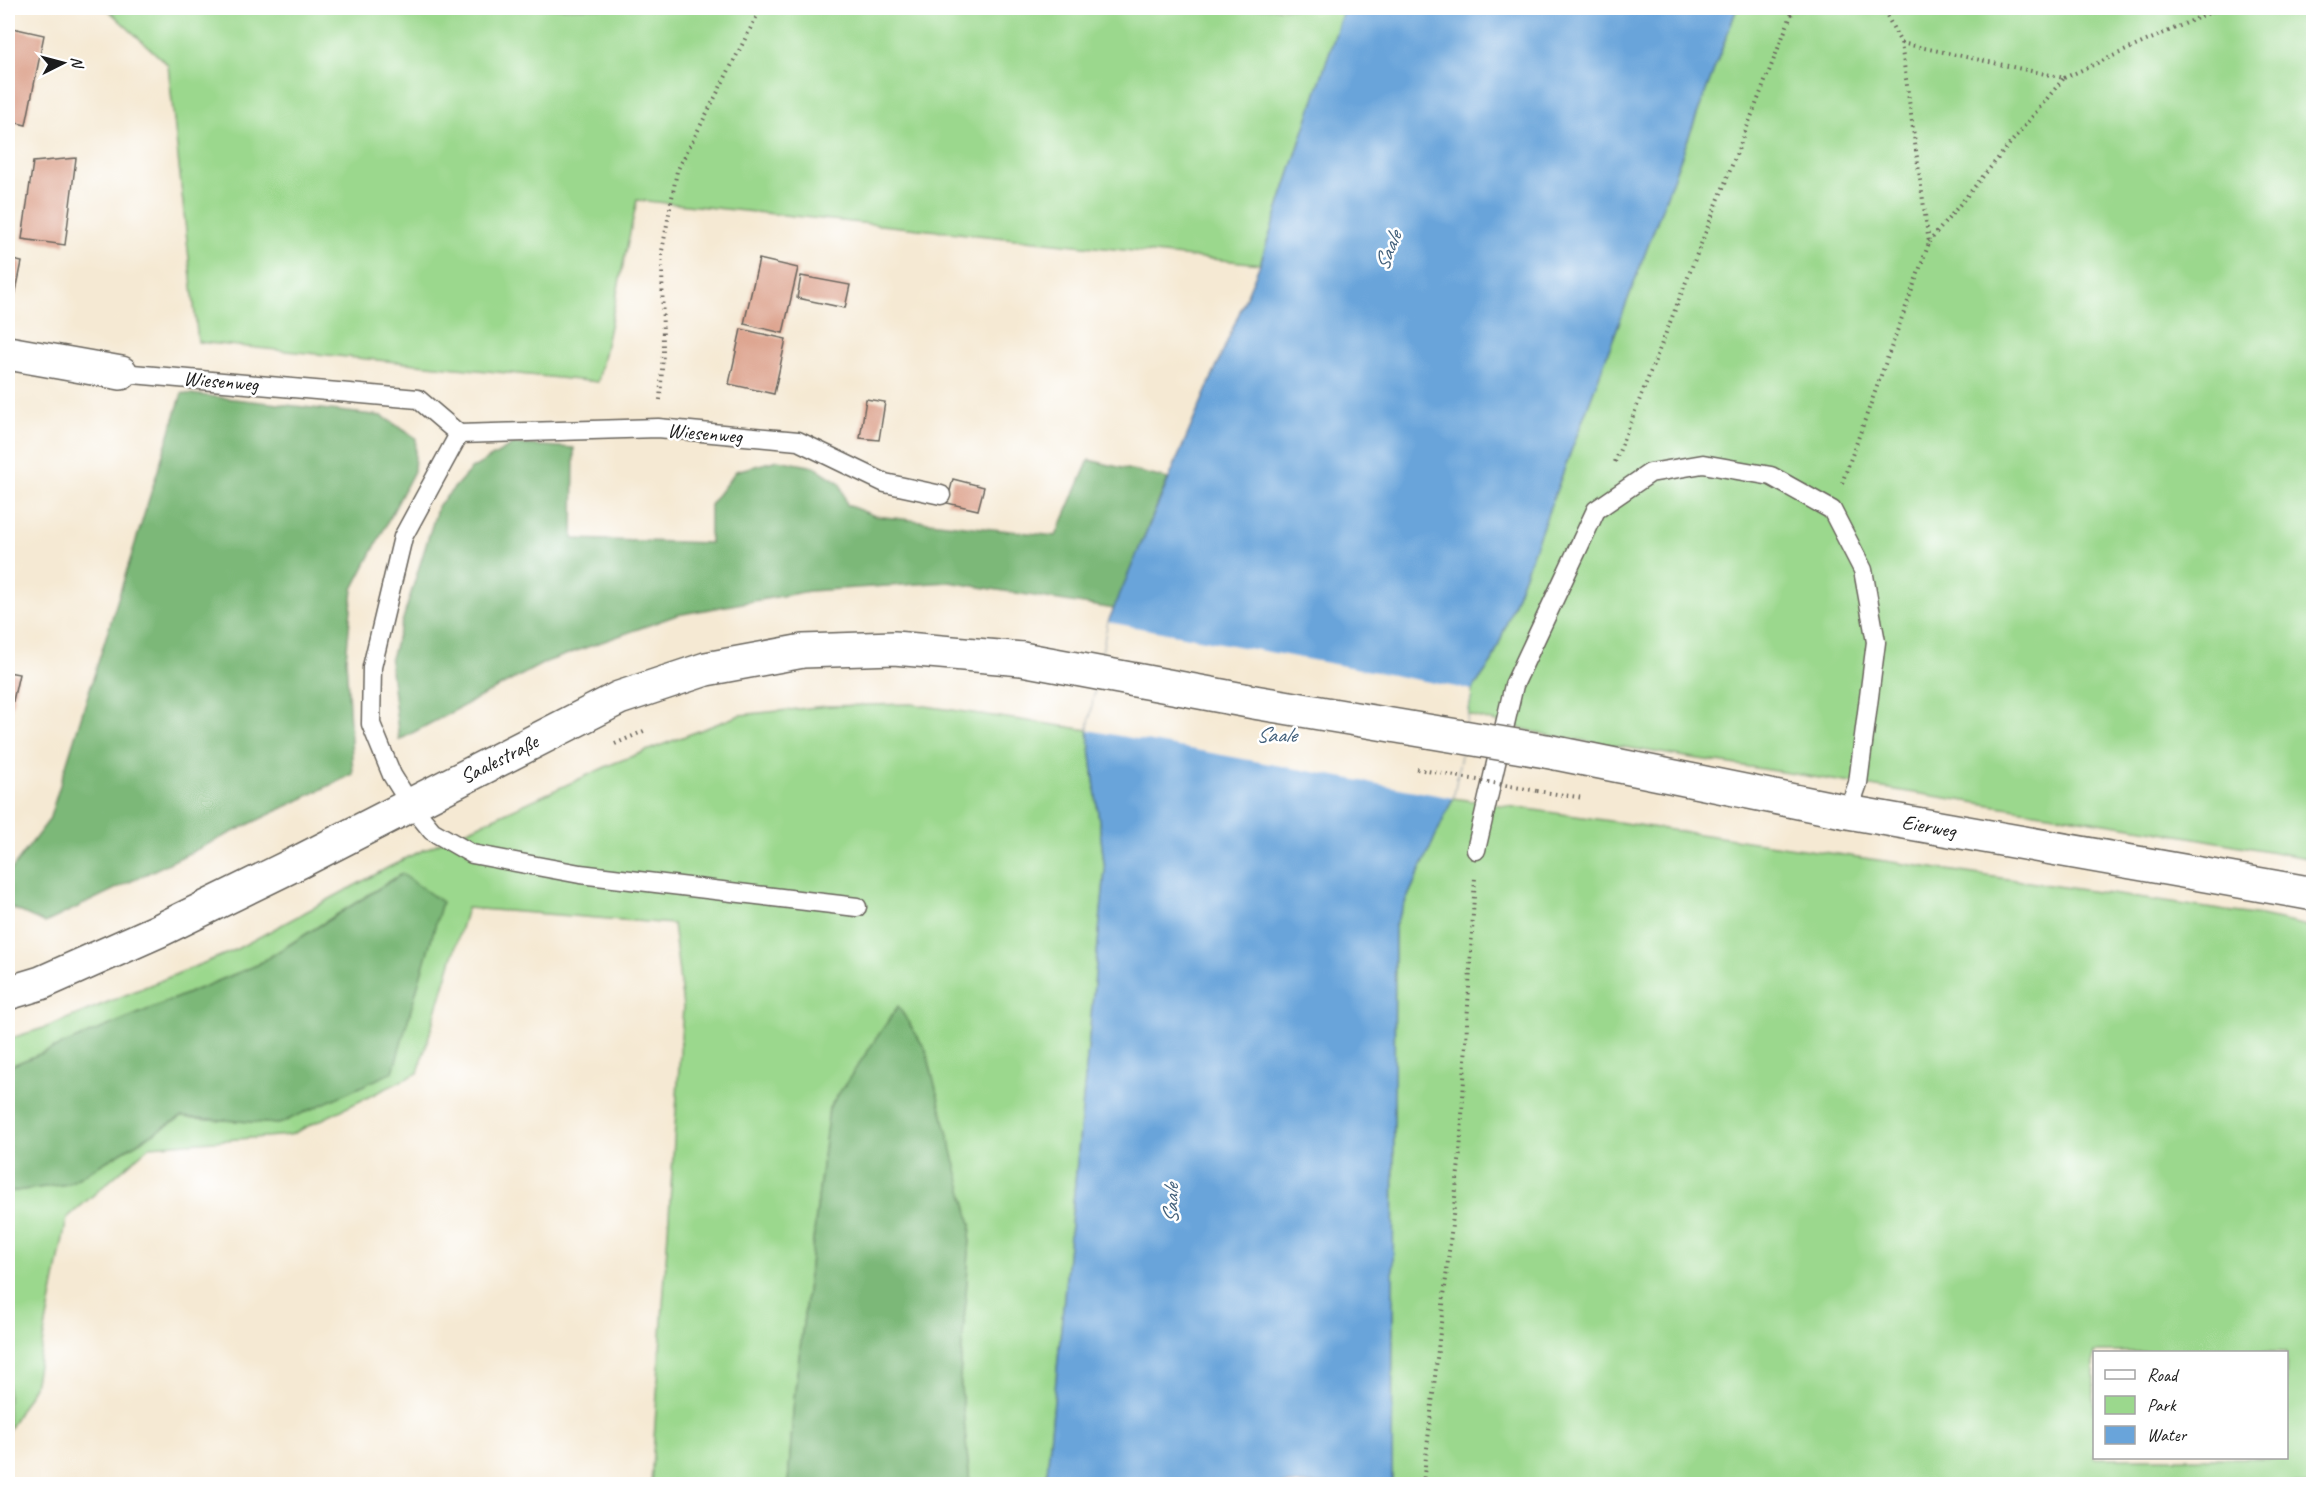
<svg xmlns="http://www.w3.org/2000/svg" width="2321" height="1492" font-family="Caveat,sans-serif">
<style>
.green{fill:#9bd88d;stroke:#5c7a54;stroke-width:1.5;fill-rule:evenodd}
.forest{fill:#7cb878;stroke:#4c6a4a;stroke-width:1.5}
.water{fill:#69a4da;stroke:#42607b;stroke-width:1.5}
.pier{fill:#f5e9d3}
.building{fill:#d99981}
.lines{fill:none;stroke-linecap:round;stroke-linejoin:round}
.service-casing{stroke:#68645c;stroke-width:21}
.minor-casing{stroke:#68645c;stroke-width:36}
.tertiary-casing{stroke:#68645c;stroke-width:36}
.path{stroke:#68645c;stroke-width:4;stroke-dasharray:1.5 4.5;stroke-linecap:butt}
.service{stroke:#fff;stroke-width:18}
.minor{stroke:#fff;stroke-width:33}
.tertiary{stroke:#fff;stroke-width:33}
.tertiary-bridge-casing{stroke:#68645c;stroke-width:36;stroke-linecap:butt}
.path-bridge{stroke:#68645c;stroke-width:4;stroke-dasharray:1.5 4.5;stroke-linecap:butt}
.tertiary-bridge{stroke:#fff;stroke-width:33}
.labels{text-anchor:middle;dominant-baseline:central;stroke-width:5;stroke-linejoin:round;paint-order:stroke}
.street-label{font-size:21px;fill:#1c1c1c;stroke:#fff}
.water-label{font-size:22px;font-style:italic;fill:#42607b;stroke:#fff}
</style>
<rect width="100%" height="100%" fill="#fff"/>
<filter id="ink" filterUnits="userSpaceOnUse"><feTurbulence type="fractalNoise" baseFrequency=".0167" numOctaves="2"/><feDisplacementMap in="SourceGraphic" scale="12" xChannelSelector="R" yChannelSelector="G"/><feConvolveMatrix kernelMatrix="1 2 1 2 8 2 1 2 1" color-interpolation-filters="sRGB"/></filter>
<filter id="wash" filterUnits="userSpaceOnUse"><feTurbulence type="fractalNoise" baseFrequency=".008" numOctaves="4" result="noise"/><feDisplacementMap in="SourceGraphic" scale="24" xChannelSelector="R" yChannelSelector="G"/><feGaussianBlur stdDeviation="1.35" result="paint"/><feColorMatrix in="noise" values="0 0 0 0 0 0 0 0 0 0 0 0 0 0 0 0 0 1.4 0 .05"/><feComposite in="paint" operator="in"/></filter>
<g filter="url(#wash)">
<rect width="100%" height="100%" fill="#f5e9d3"/>
<g class="green">
<path d="M106 8H1344L1260 264 637 200 598 382 198 342 168 65Z"/>
<path d="M1737 8H2313V859L2156 831 1547 735 1468 715 1472 690 1492 662Z"/>
<path d="M912 704 1088 730 1105 871 1046 1484H970L960 1377 971 1224 829 1108 794 1399 788 1484H651L683 1007 673 924 467 908 418 1073 290 1135 150 1146 67 1218 34 1386 8 1431V1192L68 1184 181 1117 279 1124 401 874 257 965 8 1067V1039L47 1027 233 951 404 859 612 764 740 715 827 706Z"/>
<path d="M1453 798 2261 916 2313 927V1484H1392L1395 925ZM2094 1352H2286V1458H2094Z"/>
</g>
<g class="forest">
<path d="M182 393 382 416 416 438 414 471 353 589 346 659 353 774 45 923 8 906V874L49 820Z"/>
<path d="M514 444 574 448 573 539 710 543V505L736 471 778 460 815 467 840 483 847 505 875 516 1056 536 1089 460 1168 479 1114 609 949 582 809 591 677 615 546 662 399 740 390 661 438 506 471 469Z"/>
<path d="M402 874 442 902 393 1072 279 1124 181 1117 68 1184 8 1192V1067L257 965Z"/>
<path d="M898 1006 926 1050 971 1224 960 1377 970 1484H788L794 1399 829 1108Z"/>
</g>
<path class="water" d="M1344 8H1737L1492 662 1472 690 1453 798 1395 925 1392 1484H1046L1105 871 1088 730 1108 622 1260 264Z"/>
<path class="pier" d="M1108 622 1472 690 1453 798 1088 730Z"/>
<g id="blocks">
<g class="building">
<path d="M8 27 44 35 26 125 8 121Z"/>
<path d="M76 158 65 245 22 239 33 162Z"/>
<path d="M8 259 22 262 15 296 8 295Z"/>
<path d="M759 259 798 268 783 333 744 324Z"/>
<path d="M801 276 850 285 845 308 797 298Z"/>
<path d="M741 329 786 339 774 394 729 384Z"/>
<path d="M866 399 885 402 879 440 860 438Z"/>
<path d="M953 479 984 487 978 510 947 503Z"/>
<path d="M8 672 19 674 8 723Z"/>
</g>
</g>
</g>
<g filter="url(#ink)">
<use href="#blocks" fill-opacity="0" stroke="#68645c" stroke-width="1.5"/>
<g class="lines">
<defs>
<g id="service">
<path d="M121 373 418 399 459 434 658 428 798 441 885 483 941 495"/>
<path d="M459 434 403 537 372 667 371 724 392 775 410 804 432 831 472 854 580 874 857 907"/>
<path d="M1476 850 1514 685 1596 510 1650 473 1703 464 1771 476 1832 510 1863 570 1876 642 1858 783 1848 812"/>
</g>
<path id="minor" d="M8 353 121 373"/>
<g id="tertiary">
<path d="M1546 751 1848 812 2314 894"/>
<path d="M8 993 41 983 158 931 301 861 619 698 706 669 803 651 894 648 1022 659"/>
</g>
</defs>
<use href="#service" class="service-casing"/>
<use href="#minor" class="minor-casing"/>
<use href="#tertiary" class="tertiary-casing"/>
<g class="path">
<path d="M1901 43 2064 78 1929 242"/>
<path d="M2064 78 2220 8"/>
<path d="M660 400 663 354 662 251 677 171 761 8"/>
<path d="M1615 462 1794 8"/>
<path d="M1842 483 1929 243 1901 43 1883 8"/>
<path d="M615 744 646 730"/>
<path d="M1537 791 1584 798"/>
<path d="M1423 1484 1460 1153 1475 877"/>
</g>
<use href="#service" class="service"/>
<use href="#minor" class="minor"/>
<use href="#tertiary" class="tertiary"/>
<defs>
<path id="tertiary-bridge" d="M1022 659 1254 702 1546 751"/>
</defs>
<use href="#tertiary-bridge" class="tertiary-bridge-casing"/>
<path class="path-bridge" d="M1417 769 1537 791"/>
<use href="#tertiary-bridge" class="tertiary-bridge"/>
</g>
</g>
<g class="labels">
<g class="street-label">
<text transform="translate(221 381) rotate(5)">Wiesenweg</text>
<text transform="translate(705 433) rotate(5)">Wiesenweg</text>
<text transform="translate(499 759) rotate(-27)">Saalestraße</text>
<text transform="translate(1929 826) rotate(10)">Eierweg</text>
</g>
<g class="water-label">
<text transform="translate(1388 251) rotate(-68)">Saale</text>
<text x="1276" y="735">Saale</text>
<text transform="translate(1171 1204) rotate(-89)">Saale</text>
</g>
</g>
<rect width="2321" height="1492" fill="none" stroke="#fff" stroke-width="30"/>
<rect x="2093" y="1351" width="195" height="108" fill="#ffffff" stroke="#a4a4a4" stroke-width="1.5"/>
<rect x="2105" y="1370" width="30" height="9" fill="#ffffff" stroke="#a4a4a4" stroke-width="1.5"/>
<text x="2147" y="1381" font-size="18" fill="#1c1c1c">Road</text>
<rect x="2105" y="1396" width="30" height="18" fill="#9bd88d" stroke="#a4a4a4" stroke-width="1.5"/>
<text x="2147" y="1411" font-size="18" fill="#1c1c1c">Park</text>
<rect x="2105" y="1426" width="30" height="18" fill="#69a4da" stroke="#a4a4a4" stroke-width="1.5"/>
<text x="2147" y="1441" font-size="18" fill="#1c1c1c">Water</text>
<g transform="translate(63 63) rotate(84)" stroke="#ffffff" stroke-width="4.5" paint-order="stroke">
<path d="M0-4.5L10 22L0 15L-10 22Z" fill="#1c1c1c"/>
<text y="-9" font-size="16" font-weight="bold" text-anchor="middle" fill="#1c1c1c">N</text>
</g>
</svg>
